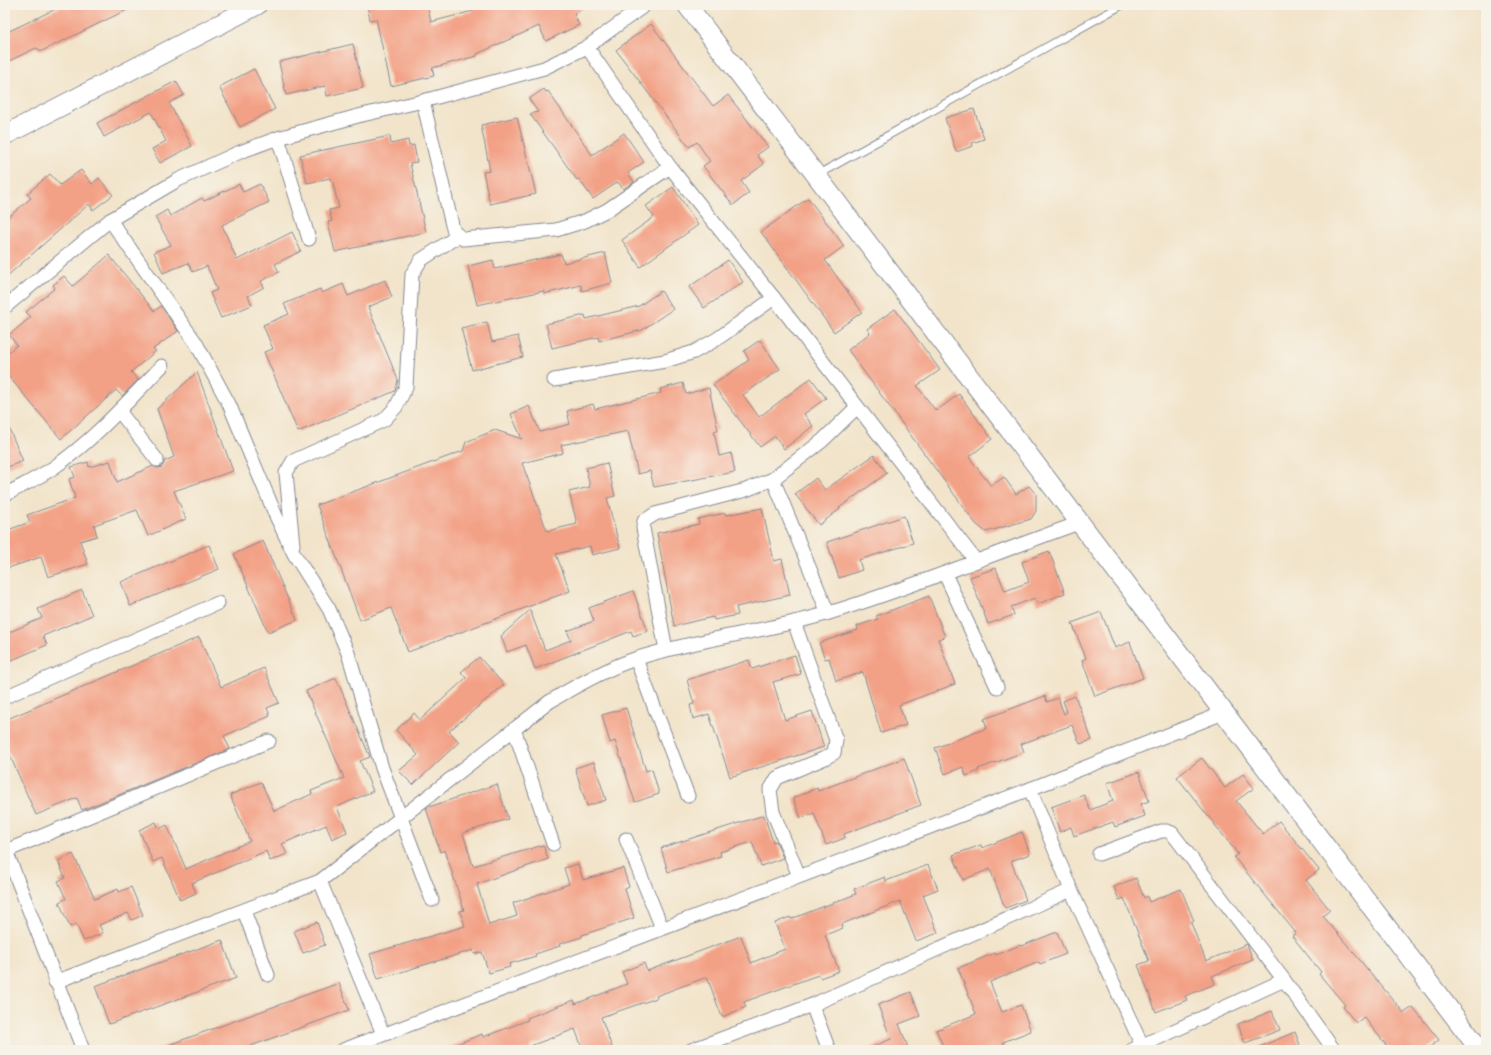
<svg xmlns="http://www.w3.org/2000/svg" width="1491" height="1055" font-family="'Gochi Hand',sans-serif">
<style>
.building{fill:#f3a186}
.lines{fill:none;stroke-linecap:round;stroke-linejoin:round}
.lane-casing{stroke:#868a94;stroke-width:9}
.street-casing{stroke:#868a94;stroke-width:15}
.secondary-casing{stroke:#868a94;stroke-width:21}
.lane{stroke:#fff;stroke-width:7}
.street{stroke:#fff;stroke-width:13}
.secondary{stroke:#fff;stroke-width:19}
</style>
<rect width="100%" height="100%" fill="#f7f3e8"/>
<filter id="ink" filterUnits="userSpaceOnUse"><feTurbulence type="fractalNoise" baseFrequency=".025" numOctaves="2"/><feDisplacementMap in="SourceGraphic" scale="8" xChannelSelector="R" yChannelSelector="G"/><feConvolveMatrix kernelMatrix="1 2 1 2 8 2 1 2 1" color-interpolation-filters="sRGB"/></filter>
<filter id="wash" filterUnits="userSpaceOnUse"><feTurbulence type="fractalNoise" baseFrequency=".012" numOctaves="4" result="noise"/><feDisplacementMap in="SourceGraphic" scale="16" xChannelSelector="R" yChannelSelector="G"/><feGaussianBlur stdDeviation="0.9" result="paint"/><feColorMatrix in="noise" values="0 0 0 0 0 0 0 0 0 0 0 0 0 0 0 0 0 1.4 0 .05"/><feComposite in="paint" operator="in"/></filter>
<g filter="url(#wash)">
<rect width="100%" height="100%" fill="#f2e4ca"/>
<g id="blocks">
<g class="building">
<path d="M64 5H137L42 51 36 48 5 63V33Z"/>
<path d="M367 5H427L431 22 473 11 471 5H587L574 14 579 25 546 41 539 26 477 54V56L432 68 434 76 391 86 376 19 370 20Z"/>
<path d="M651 24 713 106 728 95 768 147 757 155 764 164 741 181 749 193 733 205 703 166 710 161 697 142 689 147 616 50Z"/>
<path d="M353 44 363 88 327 96 325 86 286 95 279 62Z"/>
<path d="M254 69 275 109 240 127 219 87Z"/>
<path d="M176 81 184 95 169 103 192 146 160 163 152 149 166 141 151 112 104 137 97 123Z"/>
<path d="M544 89 546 92 548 91 592 155 624 133 644 162 628 173 634 182 623 189 618 182 593 199 579 179 577 180 530 114 538 112 529 99Z"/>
<path d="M974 109 984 139 972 143 973 146 956 152 945 118Z"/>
<path d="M517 117 536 194 490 204 483 172 490 171 481 125Z"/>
<path d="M390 136 391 144 408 140 409 146 414 145 417 162 410 163 426 232 335 252 328 222 332 221 329 210 339 208 332 180 331 181 330 178 307 183 300 155Z"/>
<path d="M81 170 92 184 99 178 113 195 93 210 89 204 5 278V220L31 198 27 194 50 174 60 185Z"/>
<path d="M239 184 243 192 260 184 269 202 222 225 237 260 292 232 301 251 275 264 279 272 261 281 264 287 248 296 252 305 221 318 210 293 217 290 207 266 193 272 188 263 163 273 154 252 171 245 155 217 167 210 170 216 202 198 204 201Z"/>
<path d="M673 187 698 225 640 267 622 240 654 217 646 206Z"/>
<path d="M808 198 844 246 825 260 862 312 834 332 761 232Z"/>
<path d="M605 253 612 283 582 291 581 285 544 294V291L477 305 468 266 493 260 495 269 561 254 564 263Z"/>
<path d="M109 255 154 311 161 306 178 331 153 349 156 351 131 372 138 380 122 396 116 390 61 439 5 372V355L17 345 9 335 31 317 26 312 55 288 53 285 64 276 73 286Z"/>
<path d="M728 260 743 282 704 308 689 287Z"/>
<path d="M385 280 392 297 368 307 398 380 395 391 298 432 264 352 273 349 263 325 289 314 284 304 320 289 322 293 343 284 348 296Z"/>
<path d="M661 291 673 309 642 330 599 341 598 337 552 348 546 324 585 315 586 319 639 306Z"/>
<path d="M895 309 940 370 917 386 936 411 959 394 992 439 969 457 991 486 1004 477 1016 494 1029 486 1036 494V511L1031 519 986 532 976 524 848 350 870 333 867 329Z"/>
<path d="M487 322 492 342 518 336 523 357 472 370 461 328Z"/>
<path d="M760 340 780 369 743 395 759 417 811 378 826 398 804 414 813 426 784 449 775 436 760 447 713 385 749 360 744 351Z"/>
<path d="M197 372 233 471 174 491 186 519 148 536 137 510 94 525 97 536 80 541 88 564 48 577 41 557 5 569V531L30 522 27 515 75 498 69 479 75 477 71 467 88 462 89 467 110 461 117 482 153 466 158 468 162 467 165 461 174 457 157 409Z"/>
<path d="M683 383 686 394 709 388 718 430 714 431 719 456 731 453 735 472 654 487 650 471 638 474 628 431 561 445 563 453 522 463 547 531 577 524 569 492 590 487 586 468 607 463 615 496 607 498 620 548 592 555 590 546 556 554 570 591 408 652 391 608 360 620 317 505 463 451 466 442 495 430 522 439 511 414 529 406 540 432 570 424 567 411 593 404 595 409 661 393 660 389Z"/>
<path d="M5 419 23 461 5 468Z"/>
<path d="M874 455 887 473 839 508 840 509 819 525 795 494 816 478 825 490Z"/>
<path d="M762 508 774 561 782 559 790 595 736 607 738 615 714 620 713 617 674 626 657 533 699 524 698 519 725 513 726 515Z"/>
<path d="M904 516 913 543 859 560 862 570 839 578 827 542Z"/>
<path d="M263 541 297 620 268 632 234 554Z"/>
<path d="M209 545 219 569 130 606 121 582Z"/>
<path d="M1049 551 1065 593 1038 604 1035 598 1011 607 1014 615 988 624 970 577 996 568 1005 591 1029 582 1022 562Z"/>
<path d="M82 590 92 615 43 636 47 645 5 663V634L42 618 38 609Z"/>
<path d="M633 591 648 631 633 636 631 631 535 669 526 645 507 652 501 636 530 610 545 650 571 640 567 631 594 621 589 608Z"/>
<path d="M929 596 945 637 938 639 955 684 899 705 906 725 881 733 863 672 836 681 829 658 825 659 819 643 858 630 857 626 878 619 876 616Z"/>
<path d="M1101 612 1115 648 1130 642 1143 678 1095 696 1082 660 1086 658 1072 623Z"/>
<path d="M199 637 221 687 264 668 279 703 267 708 270 716 224 736 230 749 82 810 77 798 36 815 5 744V720Z"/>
<path d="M795 655 801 674 773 682 785 720 812 711 824 747 730 777 709 714 693 719 690 705 694 704 687 680 749 660 752 669Z"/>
<path d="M479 657 504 685 449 731 459 742 413 785 399 771 418 755 396 730 414 713 420 720 466 678 461 672Z"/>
<path d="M336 678 370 757 360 761 373 791 337 807 347 832 332 839 326 825 282 844 287 854 270 861 266 851 192 883 196 893 180 900 162 858 153 862 139 830 156 822 159 829 167 825 186 869 250 841 230 795 261 782 274 811 312 794 311 791 344 778 306 691Z"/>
<path d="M1045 696 1047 702 1058 698 1064 714 1067 712 1063 701 1075 696 1092 740 1080 744 1072 725 1021 744 1024 752 978 769 979 771 966 776 963 767 945 774 935 748 987 728 984 719Z"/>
<path d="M626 708 646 771 652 769 659 794 635 802 615 741 610 743 602 715Z"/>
<path d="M904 758 921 805 844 834 845 838 826 845 814 813 801 818 793 798 817 788 818 791Z"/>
<path d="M1202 758 1225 788 1243 774 1254 788 1236 801 1263 834 1279 821 1319 870 1306 880 1330 910 1323 916 1404 1013 1413 1007 1439 1040 1426 1050H1390L1364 1017 1356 1023 1343 1007 1345 1005 1319 974 1321 972 1292 936 1296 933 1234 857 1238 854 1177 777Z"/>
<path d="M594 762 606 800 587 806 575 768Z"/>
<path d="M1139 772 1149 801 1141 804 1145 816 1115 827 1113 822 1074 836 1071 827 1060 832 1051 807 1084 795 1090 810 1113 801 1107 783Z"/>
<path d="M497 784 508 819 463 833 473 866 543 845 548 859 477 884 489 925 517 916 513 903 569 884 564 868 578 864 583 880 623 868 629 887 625 889 634 918 582 935V937L559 944 560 946 535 954 536 956 509 964 510 967 489 973 482 952 474 954 473 950 378 979 370 954 465 926 460 911 464 910 445 850 440 852 426 808Z"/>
<path d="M764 815 773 842 776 841 783 858 761 866 752 842 720 852 721 856 668 872 661 848Z"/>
<path d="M1022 832 1030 854 1011 861 1026 900 1005 908 990 869 963 880 953 855 981 845 982 848Z"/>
<path d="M73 854 95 899 118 889 119 892 131 887 143 915 132 920 128 913 99 925 103 933 84 941 76 924 70 927 59 902 66 899 58 881 65 878 58 861Z"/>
<path d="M928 865 938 889 923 895 938 933 916 941 900 901 842 924 843 928 825 935 839 971 820 978 818 975 744 1002 746 1007 722 1017 707 977 656 996 657 998 601 1017 613 1050H583L575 1029 530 1046 532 1050H442L482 1034 483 1037 528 1020 527 1018 574 1000 575 1004 627 984 622 972 644 963 647 971 741 936 751 963 785 949 775 923 790 917 791 919 856 894 854 889 885 877 886 881Z"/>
<path d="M1136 878 1144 898 1147 896 1149 902 1181 889 1194 921 1191 923 1206 961 1247 944 1253 960 1212 976 1215 984 1185 996 1187 1000 1156 1012 1138 965 1149 961 1124 898 1119 900 1114 887Z"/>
<path d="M317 922 325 945 303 953 294 931Z"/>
<path d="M1057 932 1066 954 1040 964 1039 962 990 982 1002 1012 1021 1005 1031 1031 1003 1042 1006 1050H945L936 1030 976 1014 958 968 995 953 996 955 1020 945 1021 946Z"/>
<path d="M222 940 236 978 109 1024 95 986Z"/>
<path d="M339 983 349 1010 240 1050H160V1048Z"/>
<path d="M911 992 920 1016 899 1024 909 1050H865L891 1039 878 1005Z"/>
<path d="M1272 1011 1280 1030 1245 1043 1238 1024Z"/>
<path d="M1295 1032 1300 1045 1288 1050H1252Z"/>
</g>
</g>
</g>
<g filter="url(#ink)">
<use href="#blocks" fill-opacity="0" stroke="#868a94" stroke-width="1"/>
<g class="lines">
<defs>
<path id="lane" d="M817 175 1122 5"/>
<g id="street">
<path d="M587 47 670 167 774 298 976 561"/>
<path d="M423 101 452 225 454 232 463 239 556 230 585 221 607 210 670 167"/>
<path d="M278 138 309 239"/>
<path d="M110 220 196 343 229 404 276 516 294 554 329 609 348 653 382 768 432 900"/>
<path d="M5 307 110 220 178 180 240 152 278 138 358 116 423 101 544 68 587 47 645 5"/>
<path d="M554 380 665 361 694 352 717 339 774 298"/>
<path d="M119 411 157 460"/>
<path d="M773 479 828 613"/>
<path d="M5 495C21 486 38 478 53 468 92 442 129 400 162 366"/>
<path d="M293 545 286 473 293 461 384 420 396 407 406 387 412 274 421 260 458 236"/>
<path d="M945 574 997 687"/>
<path d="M794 622 836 740 834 753 825 758 777 778 770 790 773 812 799 876"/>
<path d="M666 650 643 528 644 521 655 514 746 490 773 479 822 441 857 407"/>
<path d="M636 659 688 796"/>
<path d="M5 697 218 603"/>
<path d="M514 729 553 844"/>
<path d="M1030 789 1071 890 1144 1050"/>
<path d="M626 839 662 928"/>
<path d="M5 848 83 1050"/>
<path d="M6 851 269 741"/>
<path d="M1099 854 1161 831H1167L1172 833 1284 980 1334 1050"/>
<path d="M320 881 383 1034"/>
<path d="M244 911 268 975"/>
<path d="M55 982 320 881 549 702C577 685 607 668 638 658 700 638 766 632 829 613 914 587 995 553 1079 523"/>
<path d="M812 1005 829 1050"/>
<path d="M343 1050 1030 789 1226 712"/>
<path d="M691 1050 812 1005 1071 890"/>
<path d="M1132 1050 1284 980"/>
</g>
<g id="secondary">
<path d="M687 5 1480 1050"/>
<path d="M5 135 257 5"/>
</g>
</defs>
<use href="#lane" class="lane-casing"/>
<use href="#street" class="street-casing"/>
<use href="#secondary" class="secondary-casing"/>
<use href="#lane" class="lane"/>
<use href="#street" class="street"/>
<use href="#secondary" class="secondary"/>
</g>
</g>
<rect width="1491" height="1055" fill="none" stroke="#f7f3e8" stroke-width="20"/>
</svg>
